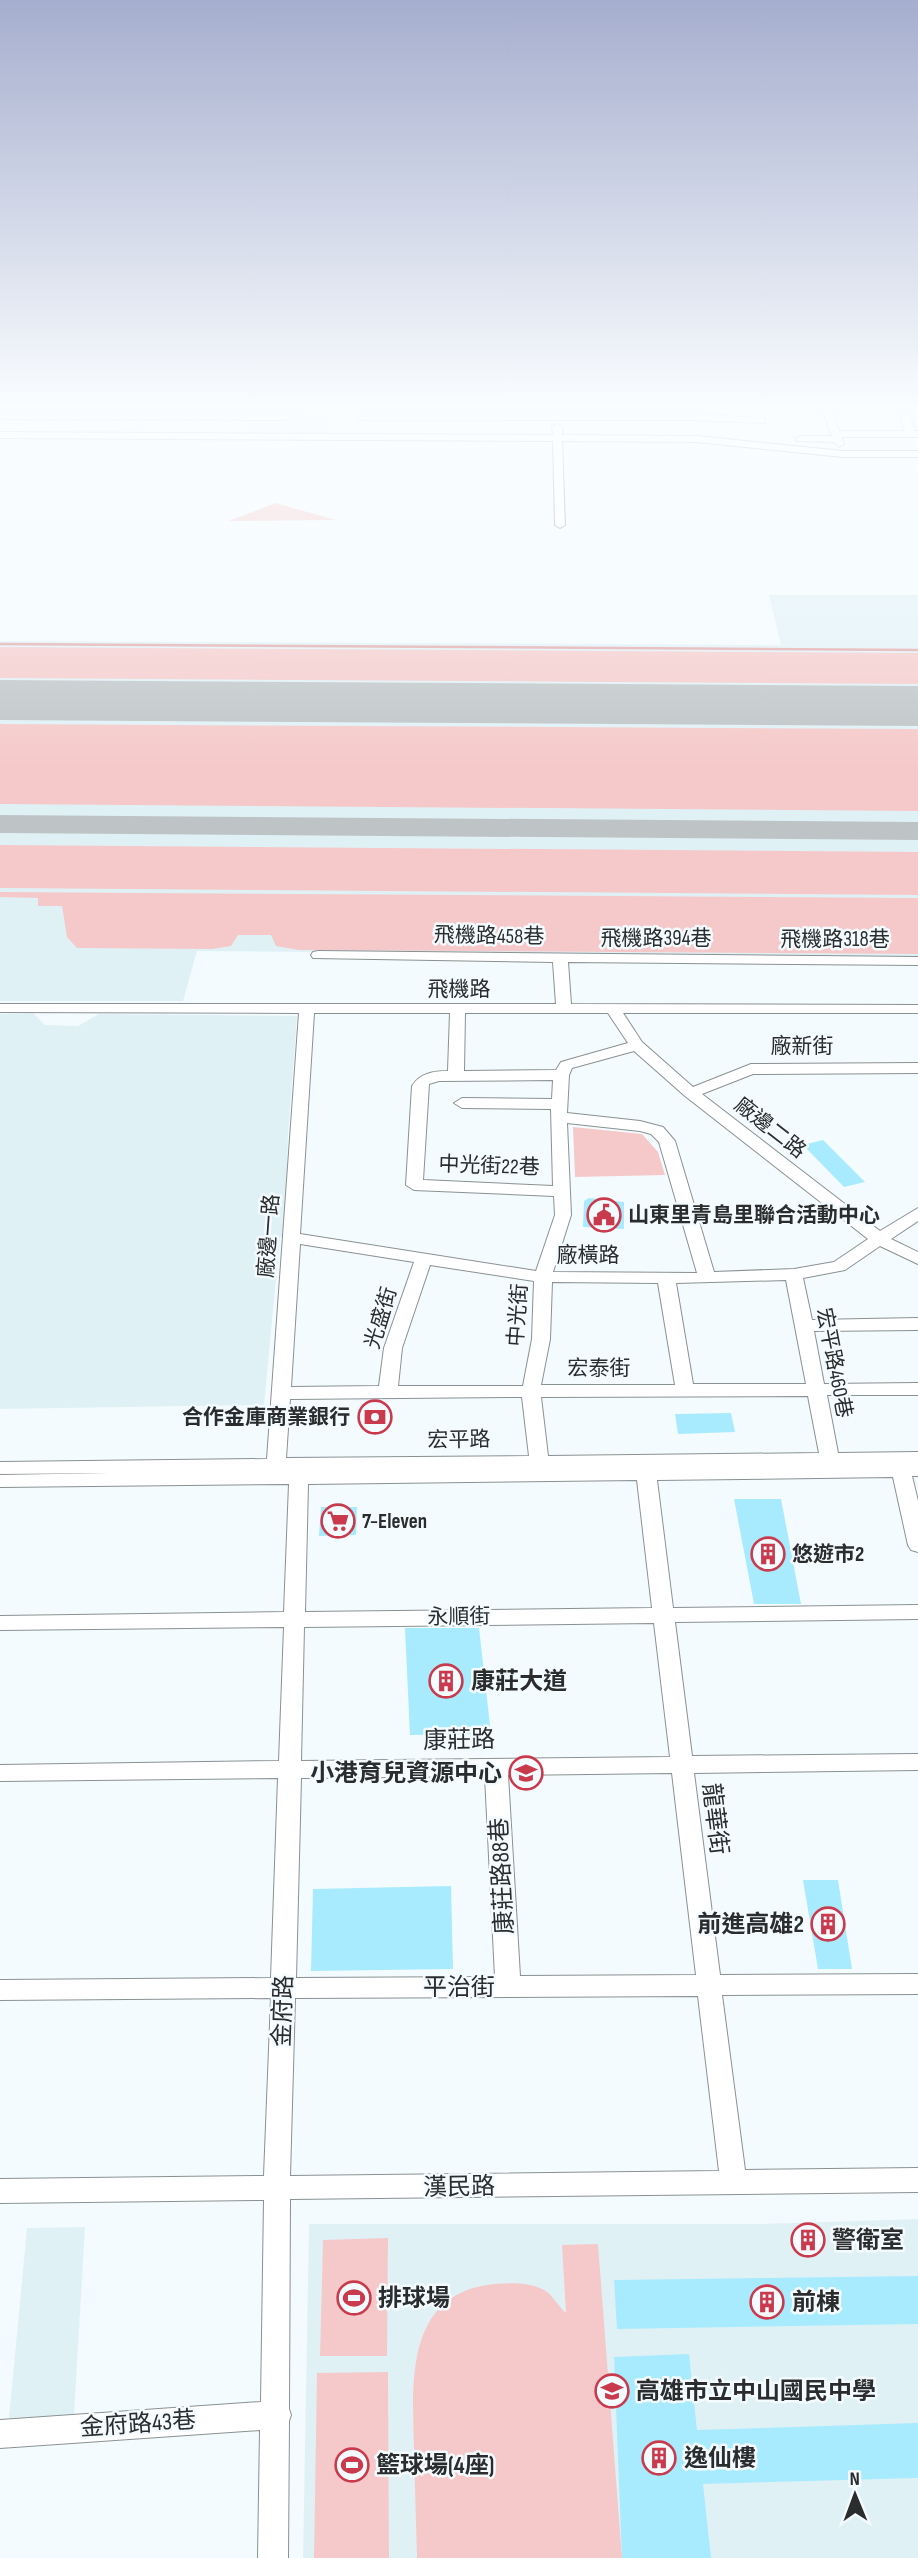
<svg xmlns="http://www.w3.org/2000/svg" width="918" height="2558" font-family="'Sofia Sans Condensed','Noto Sans TC',sans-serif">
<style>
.built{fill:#e0f1f6}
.green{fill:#f5c9c9}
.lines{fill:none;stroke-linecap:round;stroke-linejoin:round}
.stream{stroke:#e1a4a6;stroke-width:2.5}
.taxiway{fill:#bec4c6;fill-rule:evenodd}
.runway{fill:#bec4c6;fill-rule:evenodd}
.building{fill:#a8ebfe}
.minor-casing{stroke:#8a9193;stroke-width:2}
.minor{fill:#fff;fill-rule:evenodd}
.labels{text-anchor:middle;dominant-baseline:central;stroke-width:5;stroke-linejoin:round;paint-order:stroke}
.street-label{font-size:21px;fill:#2a2c2d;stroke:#f4fbfe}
.poi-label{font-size:21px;font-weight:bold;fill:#2a2c2d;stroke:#f4fbfe;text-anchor:start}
.near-poi-label{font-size:24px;font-weight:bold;fill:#2a2c2d;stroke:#f4fbfe;text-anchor:start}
.near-street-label{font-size:24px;fill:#2a2c2d;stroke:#f4fbfe}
</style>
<rect width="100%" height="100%" fill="#f4fbfe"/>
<g class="built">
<path d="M252 409H332L327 434H246Z"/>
<path d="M769 595H918V957L197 951 183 1001H0V641L781 645Z"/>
<path d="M33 1013 45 1025 78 1026 99 1014 297 1016 288 1135 285 1237H280L264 1405 0 1409V1014Z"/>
<path d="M918 2219V2558H303L309 2224H759Z"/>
<path d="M85 2227 74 2416 9 2418 27 2228Z"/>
</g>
<g class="green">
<path d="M275 503 336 520 229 521Z"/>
<path d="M0 647 918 653V684L0 678Z"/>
<path d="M0 724 918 729V811L0 804Z"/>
<path d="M0 845 918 852V895L0 888Z"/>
<path d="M0 892 918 898V954L299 950 276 946 271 935H238L231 946 212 949 77 948 67 937 62 906H38V898L0 897Z"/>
<path d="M573 1127 642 1134 658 1152 665 1175 575 1177Z"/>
<path d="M388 2238 387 2356H320L323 2240Z"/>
<path d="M598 2244 622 2558H417C416 2522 415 2487 414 2451 413 2389 403 2298 487 2285 504 2283 528 2281 544 2290 552 2294 559 2307 566 2313L562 2245Z"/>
<path d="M388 2372 389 2558H314L317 2373Z"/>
</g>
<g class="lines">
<path class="stream" d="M0 644 918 650"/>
<path class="taxiway" d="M0 815 918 822V840L0 833Z"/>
<path class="runway" d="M0 680 918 686V726L0 720Z"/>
</g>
<g class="building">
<path d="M823 1140 865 1182 844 1187 803 1145Z"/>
<path d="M589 1198 624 1202V1229L583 1227 584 1201Z"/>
<path d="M731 1413 735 1432 678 1434 675 1414Z"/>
<path d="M734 1499H781L801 1604H754Z"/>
<path d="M321 1507H357L356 1535 319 1536Z"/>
<path d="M405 1628H479L491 1734 410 1735Z"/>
<path d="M803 1880H838L852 1969H818Z"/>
<path d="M451 1886 453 1969 311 1971 313 1889Z"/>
<path d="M918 2276V2324L617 2329 614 2280Z"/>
<path d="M689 2354 697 2430 918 2423V2478L703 2484 711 2558H622L614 2357Z"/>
</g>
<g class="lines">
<defs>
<g id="minor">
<path d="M288 409H298V413L285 420 0 419V413L283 414Z"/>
<path d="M753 409H763L765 423 694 420H362L357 417 362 414H694L756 418Z"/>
<path d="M822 409H832L839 431H905L898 409H907L915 431H918V437H841L844 444 839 447 834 442 797 441 795 439 800 436H832Z"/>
<path d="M557 424 562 427V435L697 436 843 451H918V457H843L697 442 562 441 565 525 560 528 555 525 553 441 0 438V432L553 435 552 427Z"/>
<path d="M318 951 918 957V965L568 962 571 1004 918 1005V1013H623L642 1042 693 1087 751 1064 918 1063V1073L753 1074 702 1094 880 1231 918 1208V1221L891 1239 918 1252V1264L880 1246 845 1270 803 1278 812 1320 918 1318V1330L814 1331 824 1384 918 1383V1395H827L838 1453 918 1452V1476H912L918 1501V1552L911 1550 908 1545 893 1477 657 1480 673 1608 918 1605V1619L675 1622 692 1756 918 1754V1770L694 1773 720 1975 918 1974V1994L722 1995 745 2170 918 2168V2192L290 2199 289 2409 291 2415 289 2421 288 2558H258L260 2430 0 2448V2420L261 2402 264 2200 0 2203V2179L264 2176 271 1998 0 2000V1980L271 1978 278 1778 0 1781V1765L279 1761 284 1627 0 1630V1616L284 1612 289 1484 0 1487V1475L109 1473 0 1474V1462L267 1459 299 1013 0 1012V1004H556L553 962 313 958 311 955 313 952ZM314 1013H450L448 1071C434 1071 420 1073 412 1086L406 1185 414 1190 554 1196 555 1215 536 1271 300 1234ZM465 1013H608L628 1043 561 1062 556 1070 464 1071ZM634 1051 685 1096 868 1239 834 1262 794 1269 714 1272 675 1141 663 1127 640 1121 567 1113 569 1075 572 1068ZM553 1080 552 1099 462 1098 454 1103 462 1108 551 1109 553 1186 423 1180 429 1084 439 1081ZM567 1123 640 1131 651 1134 659 1142 697 1273 553 1272 571 1215ZM300 1244 414 1262 384 1348 379 1386 291 1387ZM430 1265 534 1281 532 1339 523 1386H398L402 1348ZM786 1280 806 1384H693L676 1283ZM552 1282 658 1283 675 1385H541L550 1339ZM808 1396 819 1453 548 1456 541 1397ZM522 1397 529 1456 286 1458 290 1399ZM637 1480 652 1608 305 1612 308 1484ZM654 1623 670 1757 301 1761 304 1627ZM672 1773 696 1975 520 1976 508 1775ZM485 1776 495 1977 296 1978 301 1778ZM698 1996 719 2171 290 2176 295 1998Z"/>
</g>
</defs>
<use href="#minor" class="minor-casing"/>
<use href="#minor" class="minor"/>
</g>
<linearGradient id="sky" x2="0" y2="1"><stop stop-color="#a5aece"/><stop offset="0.53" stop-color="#fafdff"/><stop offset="1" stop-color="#fafdff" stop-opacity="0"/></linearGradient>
<rect width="918" height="767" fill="url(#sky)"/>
<defs>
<symbol id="civic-ring" viewBox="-11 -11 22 22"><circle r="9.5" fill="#f4fbfe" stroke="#ca3a4d" stroke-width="1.5"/><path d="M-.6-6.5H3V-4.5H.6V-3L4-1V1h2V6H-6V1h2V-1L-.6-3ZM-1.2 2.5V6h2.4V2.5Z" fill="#ca3a4d"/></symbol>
<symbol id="bank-ring" viewBox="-11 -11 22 22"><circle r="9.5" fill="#f4fbfe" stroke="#ca3a4d" stroke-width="1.5"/><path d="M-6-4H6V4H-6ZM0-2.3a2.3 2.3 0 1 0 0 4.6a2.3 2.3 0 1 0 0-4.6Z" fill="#ca3a4d"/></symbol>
<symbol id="supermarket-ring" viewBox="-11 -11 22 22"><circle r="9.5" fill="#f4fbfe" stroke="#ca3a4d" stroke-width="1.5"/><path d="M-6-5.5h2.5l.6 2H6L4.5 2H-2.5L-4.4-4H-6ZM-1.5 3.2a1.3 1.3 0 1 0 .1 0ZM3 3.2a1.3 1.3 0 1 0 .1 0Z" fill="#ca3a4d"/></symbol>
<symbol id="building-ring" viewBox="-11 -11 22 22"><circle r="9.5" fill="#f4fbfe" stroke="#ca3a4d" stroke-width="1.5"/><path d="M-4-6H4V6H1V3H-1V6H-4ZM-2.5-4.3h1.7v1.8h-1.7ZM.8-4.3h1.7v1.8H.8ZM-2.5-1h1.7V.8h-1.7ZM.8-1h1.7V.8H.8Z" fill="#ca3a4d"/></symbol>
<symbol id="school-ring" viewBox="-11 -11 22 22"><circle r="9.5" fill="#f4fbfe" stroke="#ca3a4d" stroke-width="1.5"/><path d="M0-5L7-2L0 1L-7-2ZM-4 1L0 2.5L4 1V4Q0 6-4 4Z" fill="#ca3a4d"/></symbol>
<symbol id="stadium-ring" viewBox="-11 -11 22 22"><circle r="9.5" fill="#f4fbfe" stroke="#ca3a4d" stroke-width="1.5"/><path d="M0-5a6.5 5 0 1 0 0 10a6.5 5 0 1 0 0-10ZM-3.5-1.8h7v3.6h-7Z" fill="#ca3a4d"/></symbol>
</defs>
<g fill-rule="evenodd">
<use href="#civic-ring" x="585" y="1196" width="38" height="38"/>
<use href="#bank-ring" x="356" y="1398" width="38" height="38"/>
<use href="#supermarket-ring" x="319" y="1502" width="38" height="38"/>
<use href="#building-ring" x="749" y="1535" width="38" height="38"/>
<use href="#building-ring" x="427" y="1662" width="38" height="38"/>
<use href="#school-ring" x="507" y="1754" width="38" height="38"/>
<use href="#building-ring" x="809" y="1905" width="38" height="38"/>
<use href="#building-ring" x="789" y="2221" width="38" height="38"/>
<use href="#stadium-ring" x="335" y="2279" width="38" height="38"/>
<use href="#building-ring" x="748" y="2283" width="38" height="38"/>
<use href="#school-ring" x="593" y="2372" width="38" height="38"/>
<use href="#building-ring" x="640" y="2439" width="38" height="38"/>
<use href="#stadium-ring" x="333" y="2446" width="38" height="38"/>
</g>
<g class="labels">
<g class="street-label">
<text transform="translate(489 936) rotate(1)">飛機路458巷</text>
<text x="656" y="938">飛機路394巷</text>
<text x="835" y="939">飛機路318巷</text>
<text x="459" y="989">飛機路</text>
<text x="802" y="1046">廠新街</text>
<text transform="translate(770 1128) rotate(38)">廠邊二路</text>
<text transform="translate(489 1166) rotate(2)">中光街22巷</text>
<text transform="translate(269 1236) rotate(-86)">廠邊一路</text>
<text x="588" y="1255">廠橫路</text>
<text transform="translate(518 1315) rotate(-86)">中光街</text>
<text transform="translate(381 1318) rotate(-73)">光盛街</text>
<text transform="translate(834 1363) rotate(79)">宏平路460巷</text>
<text x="599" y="1368">宏泰街</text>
<text transform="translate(459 1440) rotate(-1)">宏平路</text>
<text transform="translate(459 1617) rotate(-1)">永順街</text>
</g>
<g class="poi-label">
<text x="628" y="1215">山東里青島里聯合活動中心</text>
<text x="350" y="1417" text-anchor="end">合作金庫商業銀行</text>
<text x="362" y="1521">7-Eleven</text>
<text x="792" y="1554">悠遊市2</text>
</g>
<g class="near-poi-label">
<text x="471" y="1681">康莊大道</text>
<text x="502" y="1773" text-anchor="end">小港育兒資源中心</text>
<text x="804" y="1924" text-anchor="end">前進高雄2</text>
<text x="832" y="2240">警衛室</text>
<text x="378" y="2298">排球場</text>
<text x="792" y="2302">前棟</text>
<text x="636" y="2391">高雄市立中山國民中學</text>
<text x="684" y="2458">逸仙樓</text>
<text x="376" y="2465">籃球場(4座)</text>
</g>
<g class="near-street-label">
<text transform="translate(459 1740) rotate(-1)">康莊路</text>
<text transform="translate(715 1819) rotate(83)">龍華街</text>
<text transform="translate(502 1876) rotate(-93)">康莊路88巷</text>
<text x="459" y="1987">平治街</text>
<text transform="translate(283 2011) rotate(-88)">金府路</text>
<text transform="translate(459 2187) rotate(-1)">漢民路</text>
<text transform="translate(138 2424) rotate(-4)">金府路43巷</text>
</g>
</g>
<g transform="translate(855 2495) rotate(359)" stroke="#f4fbfe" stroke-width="5" paint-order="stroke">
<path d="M0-5L12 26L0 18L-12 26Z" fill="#2a2c2d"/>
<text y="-10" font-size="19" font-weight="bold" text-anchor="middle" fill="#2a2c2d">N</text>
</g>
</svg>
